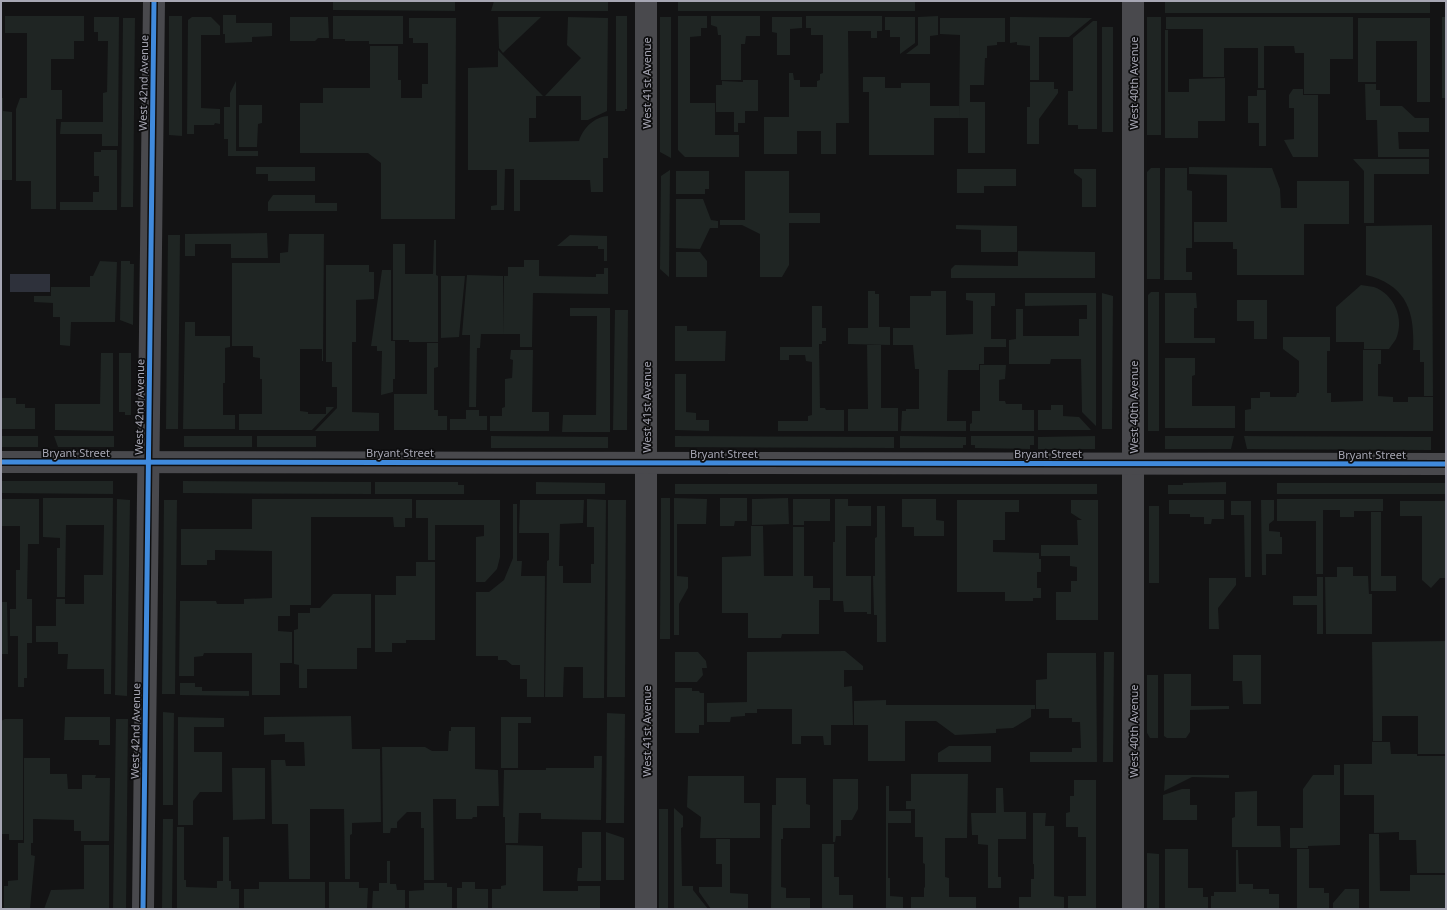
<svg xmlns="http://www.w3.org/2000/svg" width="1447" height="910" font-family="'Noto Sans',sans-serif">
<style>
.green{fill:#1f2523}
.water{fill:#2e313b}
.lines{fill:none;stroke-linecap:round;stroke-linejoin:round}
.minor{stroke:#49494d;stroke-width:22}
.cycleway-casing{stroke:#0e0e0f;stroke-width:8}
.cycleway{stroke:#408adc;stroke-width:5}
.labels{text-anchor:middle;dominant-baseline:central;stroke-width:3.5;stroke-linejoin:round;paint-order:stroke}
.street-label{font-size:11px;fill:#a6a6b3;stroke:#0e0e0f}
</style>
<rect width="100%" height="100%" fill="#131314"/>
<g class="green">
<path d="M333 1H455V11L333 10Z"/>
<path d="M494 1H608V11H491Z"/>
<rect x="678" y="1" width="237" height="10"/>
<rect x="1165" y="1" width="265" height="12"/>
<path d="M223 15H236V23H272V36L252 37V42L225 43V34H223Z"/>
<path d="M5 16H84V41H74V59H51V90H62V119H56V209H31V181H16V109L20 98H27V33H5Z"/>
<path d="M169 16H182V136L169 135Z"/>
<path d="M333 16H403V44H369V41H345V39H333Z"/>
<path d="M616 16H627V109H625V111H616Z"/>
<path d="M678 16H707V28H701V36L690 37V103H715V135H739V157H685L678 150Z"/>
<path d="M711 16H760V36H746L745 44H741V80H721V35H718L717 27 711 25Z"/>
<path d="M806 16H882V31H877V38H871V31H848L849 123H836V154H821V131H797V154H764V117H789V73H793L794 80H800V87H817V81L820 80V74L823 73V35H811V28H806Z"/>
<path d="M938 16V35L930 36V54H906L918 45V17Z"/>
<path d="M94 17H119L118 146H102V134H60L61 122H103V93L107 92 108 41H98V32H94Z"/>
<path d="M192 17H211L220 26V35H201V108L220 109V124L215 123 214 125H194V134H187L188 20Z"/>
<path d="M290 17H328L329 38H318L315 41H290Z"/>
<path d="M498 17H541L503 53 499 48Z"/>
<path d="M568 17 608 18 607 111 588 120H581V96H545L581 58 567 45Z"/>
<path d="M660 17H671V158L660 152Z"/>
<path d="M772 17H802V28L790 29V55H777V33L772 32Z"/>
<path d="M885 17H915V43L900 54V37H890V30H885Z"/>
<path d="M1010 17 1092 18 1069 37H1039V80H1030V46L1017 45V42L1010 43Z"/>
<rect x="1147" y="17" width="14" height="118"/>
<path d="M1166 17H1353V59H1330V94H1304V53H1295L1294 46H1264V88H1258V48H1224V77H1203V29H1166Z"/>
<rect x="1442" y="17" width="4" height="81"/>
<path d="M123 18H135L133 207H121Z"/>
<path d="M409 18H456L455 219H381V163L368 153H300V103H323V88H370V46H398V80H401V98H422V84H428V43H413V38H409Z"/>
<path d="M940 18H1005V42H997V45L987 46V58H985L984 85H970V102H985V153H968V118H959L960 35 940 34Z"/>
<path d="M1358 18H1430V102H1417V41H1376V82H1358Z"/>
<path d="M1093 21H1097V129H1078V125H1068V91H1073V38Z"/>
<rect x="1102" y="27" width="11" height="105"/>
<path d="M1165 30H1168V92H1189V79L1225 78V121H1198V138H1165Z"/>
<path d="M498 50 543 96H536V118H529V142L579 141C583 128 594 117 608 116V158H603V192H591L590 180H520V211H514V169H505L504 210H491V206L497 205V170H468V68L498 67Z"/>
<path d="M863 77H885V88H901V83H930V106H959V118H934V155H869V92H863Z"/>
<path d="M743 80H758V111H745V123H738V132H734V112H716V85H722V81L743 82Z"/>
<path d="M236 81V151H258V156H228V139H224V107H230V93Z"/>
<path d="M1030 82H1054V89H1058V93L1039 119V144H1027V107H1030Z"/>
<path d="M1365 84H1376V90H1380V106H1402L1415 118H1429V132H1398L1399 149H1429V157H1378L1377 120H1366Z"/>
<path d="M1293 89H1303V95H1318V157H1293L1284 140 1294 139V108H1289V95Z"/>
<path d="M1257 90H1266V146H1259V123H1248V96H1257Z"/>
<path d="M1 98H3V111L12 112V180H1Z"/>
<path d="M239 105H262V123L258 124 257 147H239Z"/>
<path d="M101 150H117V210H60V202H93V192H99V176H94V152H101Z"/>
<path d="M1353 159H1429V174H1374V223H1364V171Z"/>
<path d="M256 167H315V181H268V174H256Z"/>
<path d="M1189 167 1272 168 1280 189 1281 208H1297V181H1349V224H1304V275H1237V249H1233V242H1194V222H1227V175L1189 174Z"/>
<path d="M1151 168H1160V279H1147V172Z"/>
<path d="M1165 168H1187V190L1192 191V248H1186V272H1192V280H1164Z"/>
<path d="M957 169H1016V186H984V193H957Z"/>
<path d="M1074 169H1096V207H1082V179L1074 173Z"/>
<path d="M670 170 669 277 660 269 661 176Z"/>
<path d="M676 171H709V189H705V194H676Z"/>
<path d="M745 171H789V213H820V223H789V265L782 277H760V234L742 225H720V220H745Z"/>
<path d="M273 195H315V203H337V211H268V202Z"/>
<path d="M676 199H703L711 220 718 221V228H710L700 249 676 248Z"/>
<path d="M956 225 1017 226V252H981V230L956 229Z"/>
<path d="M1432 225 1433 396H1424V362H1420V350H1413C1415 312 1407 285 1366 275V226Z"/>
<path d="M267 233 268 258H231V244H195V256H185V234Z"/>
<path d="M289 234H324L323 361H322V349H300V411L308 412V414H326V407H334L312 430H239V414H262V379H260V358L253 357V346H232V263H280V253L288 252Z"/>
<path d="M168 235H180L178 429H166Z"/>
<path d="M570 235 607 236V261H604V249H598V246H557Z"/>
<path d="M434 240H436V275L438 276V342H409V340H393V244H405V274H433Z"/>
<path d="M1018 251 1095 252V278H951V269L955 265 1018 266Z"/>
<path d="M676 252H700L707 261V277H676Z"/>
<path d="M524 260H539V276L596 277V274H604V268H608V294L533 293 532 347H520V334H503L504 276H508V267H524Z"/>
<path d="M100 261 117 262 115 322H71L70 346 60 345V317H53V303L34 302V296H51V287H90V276H93Z"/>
<path d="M121 261H130V264H134L133 325 120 320Z"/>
<path d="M326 265H369V272H374V299L356 300V342H352V412L379 413V431H315L337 408V387H332V362H326Z"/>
<path d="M382 270H391V341H395V379H393V392L381 395 382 351H377V346H371Z"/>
<path d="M467 275 503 276V334H481L480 348H477L476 407H469L470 335H462Z"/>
<path d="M441 276H465L459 337 441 338Z"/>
<path d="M1361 285C1365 286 1370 286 1374 287 1394 294 1405 319 1396 339 1394 342 1391 346 1389 349H1364V342H1336V307Z"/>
<path d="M868 291H875V294H879V327H890V345L848 344V328H868Z"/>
<path d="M931 291H946V335L973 334V301L966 300V293H995V306H991V339H1006V347H984V364H979V370H948L947 421H966V431H901L902 411H906V409H919V369H915L913 345H893V328H910V296H931Z"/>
<path d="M1151 292H1159V431H1148V295Z"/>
<path d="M1025 293H1096V426L1082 412 1081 359H1051L1050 364H1009V340L1016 339V309H1023V336H1079V319H1087V305L1025 306Z"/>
<path d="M1102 293 1113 296 1112 429H1102Z"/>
<path d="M1165 293H1196L1197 308H1194V338H1215V343H1165Z"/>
<path d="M1237 300H1267V339H1254V321H1237Z"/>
<path d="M812 306H822V328H826V341H822V344H819L820 408H825L826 410H844V431H778V421H808V416L812 415V362L806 361 805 355H789V360H780V347H812Z"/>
<path d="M570 308H610V432H562L563 415H596L597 316H570Z"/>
<path d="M615 310H628L627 430H613Z"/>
<path d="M185 322H195V336H230V347L225 348V383H223V415H235V429H183Z"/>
<path d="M675 326H687V331H726L725 361H675Z"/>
<path d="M1283 337H1330V351H1327V393H1331V402L1363 401V350H1381V364H1378V396L1393 397V402H1408V397H1433V431H1245V410L1251 409V398H1260V392H1270V397H1296L1297 393H1299V361L1283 349Z"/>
<path d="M427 343H438V367L434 368V410H438V416H447V430H394V394H427Z"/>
<path d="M867 345H881V408H898V431H848V409H868Z"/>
<path d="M511 350H533L532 412H549V431H490V416H502V408L505 407V379L512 378 513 360 510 359Z"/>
<path d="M101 353H113V431L55 430V404H100Z"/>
<path d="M119 353H131V415H125V412H119Z"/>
<path d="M1165 358H1195V375L1192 376V406H1235V428H1165Z"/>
<path d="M980 365H1006L1005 379 999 380V401H1005L1006 404H1022V410H1034V431H970V424L972 423V411H980Z"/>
<path d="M675 374H686V412L696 413V420H709V431L675 430Z"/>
<path d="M1 398H16V404H25V408H35V429H1Z"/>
<path d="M1051 405H1063V416L1079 417 1091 430H1038V410H1051Z"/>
<path d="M466 410H479V416H487V430H450V419H466Z"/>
<rect x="1" y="436" width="37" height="11"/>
<path d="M54 436H114V447H58Z"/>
<rect x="184" y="436" width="68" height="11"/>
<rect x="257" y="436" width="59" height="11"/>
<path d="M491 436 608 437V448H491Z"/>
<path d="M675 436 894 437V448L675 447Z"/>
<path d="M900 436 966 437V445H963V448H900Z"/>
<path d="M971 436H1034V445H1030V449L975 448V445H971Z"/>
<path d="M1095 436V449H1038V437Z"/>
<path d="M1165 436H1234L1231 449H1165Z"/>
<path d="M1244 436 1431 437V450L1247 449Z"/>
<path d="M1 481H113V494L1 493Z"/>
<path d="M183 481 371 482V494L183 493Z"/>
<path d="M375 482H458V485H464V494H375Z"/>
<path d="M536 482 605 483V494H536Z"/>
<path d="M1226 482V494H1168V485H1183V483Z"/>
<rect x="1277" y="483" width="169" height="11"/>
<rect x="675" y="484" width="422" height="10"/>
<path d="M43 498H113L111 694H104V669H67L68 654H58V642H36V626H56V599H65V604H84V575H103L104 525H66L65 597H57V548H60V538L43 537Z"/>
<path d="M661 498H670V639H660Z"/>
<path d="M674 498 707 499 706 524H677V576L688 577V588L679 604V635H674Z"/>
<path d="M747 498V521H735L734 526H720V498Z"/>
<path d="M788 498 789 524 752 525V499Z"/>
<path d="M1 499H39V544H28L27 599H32V643H27V678H24V687H18V636H10V609H16V570H20V526H1Z"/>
<path d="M117 499 130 500 127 696 115 695Z"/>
<path d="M252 499H412V518H405V527H394L393 517H311V605H290V616H278V631L292 632V663H280V695H252V653H204L203 656 194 657V676H179L180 601H216L217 604H244V599L272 598V551L215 550V560H207V565H181V529H252Z"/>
<path d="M587 499 606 500 604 698H583V667H564L563 697H545L547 561 549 560V533H519L520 500H584L583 523 560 524 559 566H563V583H591V564H594V527H587Z"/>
<path d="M793 499H830V521H804V525H793Z"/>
<path d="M835 499H848V506H871V526H846V576H871V614H867V612H844L843 601H833V542H835Z"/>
<path d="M902 499H936V520L944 521V536H914V527H902Z"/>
<path d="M1277 499H1383V511H1354V517H1340V510H1323V574H1316V521H1277Z"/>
<path d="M164 500H177L175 694H162Z"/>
<path d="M416 500H500V557L497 569 485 582H476V537L484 536V525H435V560H428V518H416Z"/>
<path d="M608 500H626L625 697H607Z"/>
<path d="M957 500H1019V512H1005V540H993V552L1039 553V559H1041V572H1037V588H1041V598H1033V601H1005V592H957Z"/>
<path d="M1071 500H1098V620H1056V592H1071V581H1077V567L1070 566V556H1041V545H1078L1077 520H1082L1071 513Z"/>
<path d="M1169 500H1224V519H1212L1211 524H1204V517H1190V514H1169Z"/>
<path d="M1261 500H1274V520L1269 524V531L1280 532V537H1282V554H1266V575H1262Z"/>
<path d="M1231 501H1251V577H1245L1244 515H1231Z"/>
<path d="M1400 501H1446V578H1440L1431 588 1422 580V516H1400Z"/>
<path d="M513 504H517V561H522L521 576H545L544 697H527V679H520V665H512L506 660H498V656H476V592H489L504 580 513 558Z"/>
<path d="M877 506H885L886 642H877V615H874L873 576H875V538L877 537Z"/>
<rect x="1149" y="506" width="10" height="77"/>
<path d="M1371 512H1381V576H1396V591H1371Z"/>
<path d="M751 526H763L764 576H793V527H804V576H813V588H830V600H819V634H782L781 638H748V613H722V557L751 556Z"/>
<path d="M416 562H435V640H406V643H392V652H375V595H396V576H416Z"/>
<path d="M1337 567H1353V576H1368L1369 594H1372V634H1326L1325 577H1337Z"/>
<path d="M1317 577H1323V634H1317V605H1293V596H1317Z"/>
<path d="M1209 578H1236V585L1218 608 1219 629H1209Z"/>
<path d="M333 594H371V648H357V669H307V688H299V665L294 664V630L298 629V613H310V608H320Z"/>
<path d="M1 602H7L8 654H1Z"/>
<path d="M1446 641V754H1418V716H1382V741H1373L1372 642Z"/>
<path d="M845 651 863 666V670H844V687L852 686 853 725H831V745H824L823 736H801V744H792V709H757V713H745V716L731 717 730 722H707V703L747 702V652Z"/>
<path d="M675 652H698L706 661 707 668H702L703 675 697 682H675Z"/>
<path d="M1104 652H1114L1113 762H1103Z"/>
<path d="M1047 653H1096L1097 762H1030V752H1072V748H1081L1080 722H1072V718H1049V709H1036V680L1047 679Z"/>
<path d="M1233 655H1261V704H1243L1242 681H1233Z"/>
<path d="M1164 674H1191V706H1229V709L1190 710V732L1186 738H1167L1164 736Z"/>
<path d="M1147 675H1158V738H1150L1147 733Z"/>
<path d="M180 683H195V687H202V691H249V696L180 695Z"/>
<path d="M675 688H692V691H699L700 693H704V725H699V733H675Z"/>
<path d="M886 700V705H1035V709H1031V717L1013 728 996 729V733L955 735 936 721H905V761H868V725H854V701Z"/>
<path d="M163 712 174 713 173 805H163Z"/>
<path d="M607 713 625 714 624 823H606Z"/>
<path d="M351 716 352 749H380L381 822 352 823V834L350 835V879H345L344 809H310V879H289L288 824H272L271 760H285L286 766H305L304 742H285V734L264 735V717Z"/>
<path d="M65 717H110V745H99V740H64Z"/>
<path d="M178 717 224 718V727H194V752H222V792H200L193 801V825H178Z"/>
<path d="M501 717H531V723H518V768H501Z"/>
<path d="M5 719H23V840H9V834H1V721Z"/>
<path d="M116 719H128L126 909H113Z"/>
<path d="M451 727H475V769L498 770 499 806H477V817H473L472 819H456V799H433L434 880H424V828H421V812H407L397 822V828H391L390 833H383L382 747H425L432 751H448L449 731H451Z"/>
<path d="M1372 742H1390L1391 754H1417V756H1446L1445 873H1417L1416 840H1399V832L1374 833V795H1344V764H1372Z"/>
<path d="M949 746H991V762H938V753Z"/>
<path d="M594 756H602L601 820 541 819V813H519L518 843H505V817H503L504 770H546V768H594Z"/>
<path d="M24 758H50V774H67L68 789H82V775H96L95 778H110L109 841H81V831H74V820L33 819V843H24Z"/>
<path d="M1334 765H1340V845L1308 846V848H1290V828H1303V789L1313 775H1334Z"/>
<path d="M232 768H265V819L233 820Z"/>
<path d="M911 774H968L967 838H945V877L949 878V897H976V909H911V897H924V888L925 887V864L923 863V837H915V809H906V801H911Z"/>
<path d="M1165 775H1229V778L1192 777 1164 791Z"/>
<path d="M688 776H744V803H760V838H700L701 817 687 807Z"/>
<path d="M776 778H806V804L810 805V828H783V839H781V887L786 888V898H810V909H771L772 805H776Z"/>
<path d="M833 779H858V809L852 820H841V836H836L835 842H833Z"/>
<path d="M1074 780H1096V909H1068V896H1086V837H1078V827H1066V813L1070 812V796H1074Z"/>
<path d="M886 786H889V811H911V823H888V878H890V896L903 897V909H886Z"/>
<path d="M996 788H1003L1004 812H1026V839H998V877H1001V888H988V845L978 844V835H972L971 813H996Z"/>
<path d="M1182 789H1190V805H1197V820H1163V795Z"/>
<path d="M1257 791V826H1280L1281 847H1232V818L1235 817V792Z"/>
<path d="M674 808 683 816V827L681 828 682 886H693V890L708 909H674Z"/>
<rect x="659" y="809" width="9" height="100"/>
<path d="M1033 813H1046L1045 826H1054V896L1064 897V909H1019V897H1031V879H1034V864H1033Z"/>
<path d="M163 819H173L172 909H162Z"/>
<path d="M177 827H184V880H186V887L217 888V881H223V837H229V881H231V889H239V909H177Z"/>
<path d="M582 832H601V881H577L578 868H582Z"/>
<path d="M606 832 624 838V880H606Z"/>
<path d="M1369 834H1379L1380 891H1410V875H1445L1446 909H1369Z"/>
<path d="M716 839H730V893L748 894V909H711L699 892V887H722V864H716Z"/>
<path d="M18 843H31V855L35 856 30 909H4V886H8V881L18 880Z"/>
<path d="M822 844H834V877H839V895H853V909H822Z"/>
<path d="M84 845H109V909H44L51 890 84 889Z"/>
<path d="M506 845 543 846V891H578V886H600V909H492V889H501V886L506 885Z"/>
<path d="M1165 849H1188V888H1203V897H1208V909H1165Z"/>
<path d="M1297 849H1309V888H1324V893H1329V909H1297Z"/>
<path d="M1236 850H1238L1239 884H1253V889H1269V894H1279V909H1211V896H1214V892H1236Z"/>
<path d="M1147 853 1159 854V909H1147Z"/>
<path d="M387 861H390V884H396L397 890H405V909H372L373 891H379V883H387Z"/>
<path d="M259 882H325V909H244V889H259Z"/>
<path d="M329 882H359V888H368L367 909H329Z"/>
<path d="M462 882H475V889H488V909H457V888H462Z"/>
<path d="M424 883H447V887H452V909H409V891L424 890Z"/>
<path d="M1345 889H1359V909H1333V903Z"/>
</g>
<rect class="water" x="10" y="274" width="40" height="18"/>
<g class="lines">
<g class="minor">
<path d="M646 1V909"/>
<path d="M1133 1V909"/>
<path d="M1 462 1446 464"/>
<path d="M143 909 154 1"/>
</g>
<defs>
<g id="cycleway">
<path d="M1 462 1446 464"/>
<path d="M143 909 154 1"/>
</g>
</defs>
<use href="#cycleway" class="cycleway-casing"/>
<use href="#cycleway" class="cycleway"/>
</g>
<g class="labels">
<g class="street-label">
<text transform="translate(143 83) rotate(-89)">West 42nd Avenue</text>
<text transform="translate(646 83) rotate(-90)">West 41st Avenue</text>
<text transform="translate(1133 83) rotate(-90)">West 40th Avenue</text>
<text transform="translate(139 407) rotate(-89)">West 42nd Avenue</text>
<text transform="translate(646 407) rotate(-90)">West 41st Avenue</text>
<text transform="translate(1133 407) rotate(-90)">West 40th Avenue</text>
<text x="76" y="452">Bryant Street</text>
<text x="400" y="452">Bryant Street</text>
<text x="724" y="453">Bryant Street</text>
<text x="1048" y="453">Bryant Street</text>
<text x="1372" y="454">Bryant Street</text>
<text transform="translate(135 731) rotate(-89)">West 42nd Avenue</text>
<text transform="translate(646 731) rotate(-90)">West 41st Avenue</text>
<text transform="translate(1133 731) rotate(-90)">West 40th Avenue</text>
</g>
</g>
<rect width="1447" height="910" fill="none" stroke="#a6a6b3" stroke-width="4"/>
</svg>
